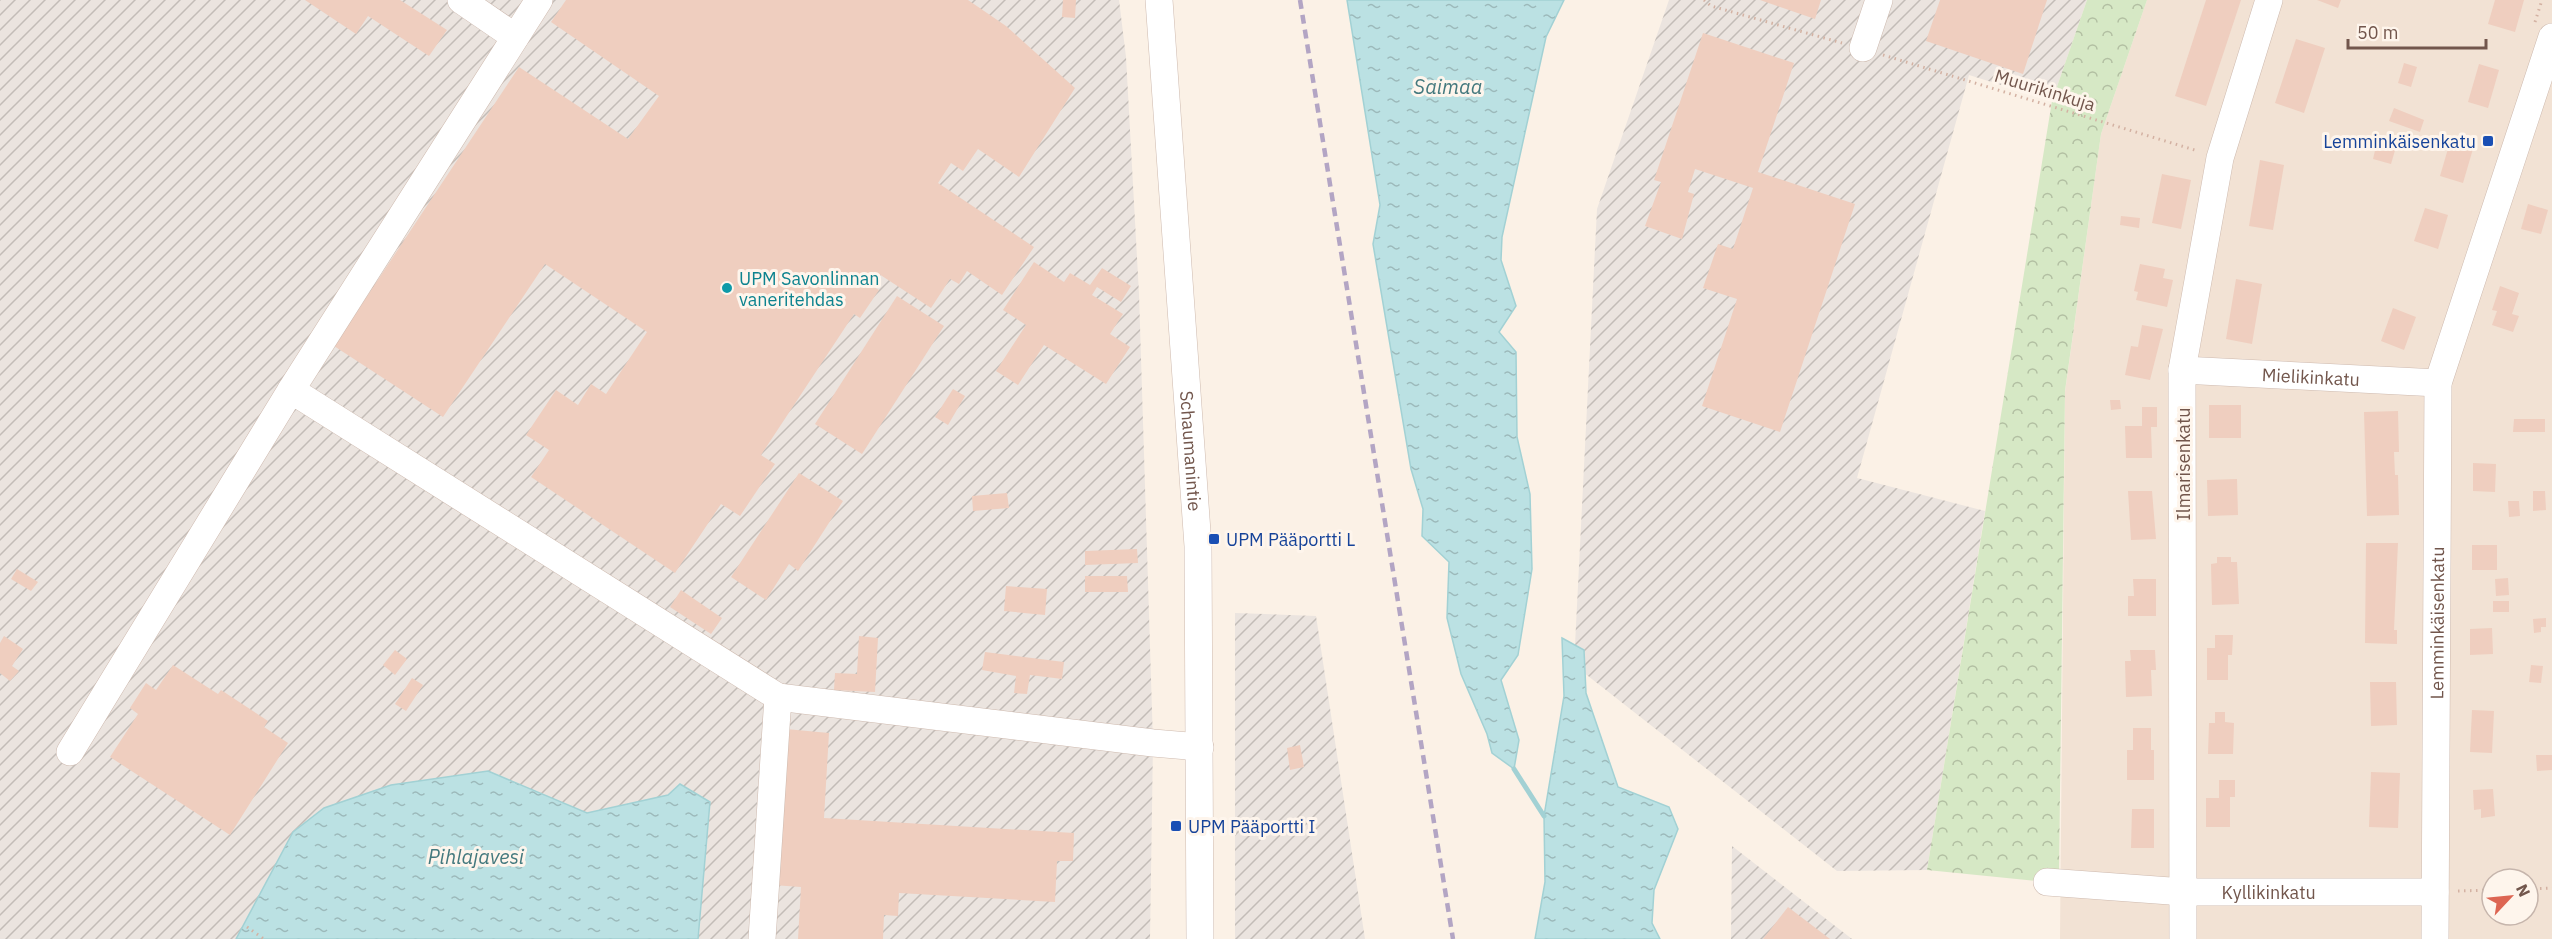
<svg xmlns="http://www.w3.org/2000/svg" width="2552" height="939" font-family="'IBM Plex Sans',sans-serif">
<style>
.residential{fill:#f2e2d4;fill-rule:evenodd}
.industrial{fill:url(#industrial-furrows)}
.forest{fill:url(#forest-crowns)}
.water{fill:url(#water-ripples);stroke:#a2d1d4;stroke-width:1.5}
.lines{fill:none;stroke-linecap:round;stroke-linejoin:round}
.stream{stroke:#a2d1d4;stroke-width:5}
.building{fill:#efcebf}
.minor-casing{stroke:#cebaaf;stroke-width:28}
.path{stroke:#d3b1a2;stroke-width:3;stroke-dasharray:1.5 4.5;stroke-linecap:butt}
.minor{stroke:#fff;stroke-width:27}
.rail{stroke:#b3a5c4;stroke-width:4.5;stroke-dasharray:9 6;stroke-linecap:butt}
.transit-dot{fill:#1a4fb4;stroke:#fef5ec;stroke-width:2}
.culture-dot{fill:#0f9aa8;stroke:#fef5ec;stroke-width:2}
.labels{text-anchor:middle;dominant-baseline:central;stroke-width:6;stroke-linejoin:round;paint-order:stroke}
.street-label{font-size:18px;fill:#72564c;stroke:#fef5ec}
.transit-label{font-size:18px;fill:#164399;stroke:#fef5ec;text-anchor:start}
.culture-label{font-size:18px;fill:#0d838f;stroke:#fef5ec;text-anchor:start}
.water-label{font-size:20px;font-style:italic;fill:#44797e;stroke:#fef5ec}
</style>
<defs>
<pattern id="industrial-furrows" width="10" height="10" patternUnits="userSpaceOnUse" patternTransform="scale(1.5)"><rect width="10" height="10" fill="#ebe4df"/><path d="M-1 1l2-2M0 10L10 0M9 11l2-2" fill="none" stroke="#c3bcb7"/></pattern>
<pattern id="forest-crowns" width="20" height="18" patternUnits="userSpaceOnUse" patternTransform="scale(1.5)"><rect width="20" height="18" fill="#d6e8c5"/><path d="M2 6a3 3 0 1 1 6 0M12 15a3 3 0 1 1 6 0" fill="none" stroke="#b2bfa2"/></pattern>
<pattern id="water-ripples" width="26" height="14" patternUnits="userSpaceOnUse" patternTransform="scale(1.5)"><rect width="26" height="14" fill="#bbe1e3"/><path d="M2 4q2-2 4 0t4 0M15 11q2-2 4 0t4 0" fill="none" stroke="#9cb9ba"/></pattern>
</defs>
<rect width="100%" height="100%" fill="#fbf1e6"/>
<path class="residential" d="M2147 0H2552V939H2060L2065 392 2101 134ZM2492 879H2528V915H2492Z"/>
<g class="industrial">
<path d="M0 0H1119L1126 57 1139 294 1153 743 1150 939H698L710 802 668 795 587 813 488 771 293 832 236 939H0Z"/>
<path d="M1669 0H2087L2052 101 1969 75 1857 478 1985 511 1927 870 1837 871 1574 665 1597 209Z"/>
<path d="M1235 613 1316 616 1365 939H1235Z"/>
<path d="M1732 846 1852 939H1731Z"/>
</g>
<path class="forest" d="M2087 0H2147L2101 134 2065 391 2059 875 2047 882 1927 870 2052 101Z"/>
<g class="water">
<path d="M1347 0H1564L1546 37 1502 237 1501 260 1516 306 1499 332 1516 352 1517 437 1530 494 1532 569 1518 655 1501 680 1519 740 1514 769 1492 753 1487 734 1461 674 1447 618 1449 562 1422 536 1423 509 1411 469 1373 244 1380 205Z"/>
<path d="M1562 638 1584 650 1586 693 1618 787 1669 807 1678 829 1654 890 1652 923 1660 939H1535L1545 882 1544 816 1564 696Z"/>
<path d="M488 771 587 813 668 795 680 784 710 802 698 939H236L293 832 324 808 391 785Z"/>
</g>
<g class="lines">
<path class="stream" d="M1514 769 1544 816"/>
</g>
<g class="building">
<path d="M305 0H400L447 30 429 56 368 16 356 34Z"/>
<path d="M566 0H968L1006 26 1075 88 1019 177 978 149 963 171 951 163 938 183 1034 247 1002 295 967 271 959 284 950 279 931 308 879 274 871 285 879 290 860 318 854 314 761 455 775 464 740 516 721 504 675 573 531 477 549 450 526 435 556 390 578 405 591 384 606 394 647 332 545 264 443 417 334 346 519 67 628 139 659 96 551 22Z"/>
<path d="M1063 0H1076L1075 18 1062 17Z"/>
<path d="M1760 0H1821L1815 19Z"/>
<path d="M1940 0H2047L2023 74 1926 41Z"/>
<path d="M2206 0H2241L2206 106 2175 96Z"/>
<path d="M2317 0H2341L2338 8Z"/>
<path d="M2495 0H2524L2515 32 2488 24Z"/>
<path d="M1703 33 1794 63 1758 172 1855 204 1780 432 1702 406 1737 299 1703 288 1718 244 1733 249 1753 188 1695 169 1688 192 1694 194 1682 239 1645 226 1661 182 1654 180Z"/>
<path d="M2296 39 2325 48 2304 113 2275 103Z"/>
<path d="M2404 63 2417 67 2411 87 2398 83Z"/>
<path d="M2479 64 2499 70 2488 108 2468 102Z"/>
<path d="M2394 108 2424 120 2420 132 2389 121Z"/>
<path d="M2452 135 2475 142 2463 183 2440 176Z"/>
<path d="M2377 142 2396 147 2391 164 2373 159Z"/>
<path d="M2260 160 2284 165 2273 230 2249 226Z"/>
<path d="M2162 174 2191 180 2181 229 2152 223Z"/>
<path d="M2528 204 2548 210 2541 234 2521 229Z"/>
<path d="M2425 208 2448 215 2438 249 2414 241Z"/>
<path d="M2121 216 2140 218 2139 228 2120 225Z"/>
<path d="M1034 262 1064 282 1070 273 1090 285 1102 268 1131 286 1121 302 1097 287 1092 295 1123 314 1110 334 1130 347 1106 384 1044 345 1018 385 996 371 1026 325 1003 310Z"/>
<path d="M2140 264 2165 269 2163 278 2173 280 2167 307 2136 300 2138 292 2134 291Z"/>
<path d="M2236 279 2262 284 2252 344 2226 339Z"/>
<path d="M2500 286 2519 293 2512 314 2519 316 2513 332 2492 325 2497 311 2492 310Z"/>
<path d="M897 296 944 326 862 454 815 424Z"/>
<path d="M2393 308 2416 317 2404 350 2381 341Z"/>
<path d="M2142 325 2163 329 2150 380 2125 375 2131 346 2138 347Z"/>
<path d="M953 389 965 396 948 425 935 417Z"/>
<path d="M2110 400H2120L2121 409 2111 410Z"/>
<rect x="2209" y="405" width="32" height="33"/>
<path d="M2142 407H2157V427H2151L2152 458H2126L2125 426H2142Z"/>
<path d="M2398 411 2399 452H2394L2395 475H2398L2399 515 2367 516 2364 412Z"/>
<path d="M2514 419H2545V432H2513Z"/>
<path d="M2473 463 2496 464 2495 492 2473 491Z"/>
<path d="M799 473 843 501 798 571 789 564 766 600 731 577Z"/>
<path d="M2237 479 2238 515 2208 516 2207 480Z"/>
<path d="M2128 491H2152L2156 539 2131 540Z"/>
<path d="M2533 491H2545L2546 510 2533 511Z"/>
<path d="M1007 493 1009 508 973 511 972 496Z"/>
<path d="M2508 501H2519L2520 516 2509 517Z"/>
<path d="M2366 543H2398L2394 630H2397V644L2365 643Z"/>
<rect x="2472" y="545" width="25" height="25"/>
<path d="M1137 549 1138 563 1085 565V551Z"/>
<path d="M2217 557H2231V562H2237L2239 604 2212 605 2211 564 2217 563Z"/>
<path d="M17 569 38 582 31 591 11 579Z"/>
<path d="M1085 576H1127L1128 592H1085Z"/>
<path d="M2508 578 2509 595 2496 596 2495 579Z"/>
<path d="M2133 579H2156V616H2128V596H2134Z"/>
<path d="M1006 586 1047 589 1045 615 1004 611Z"/>
<path d="M681 590 722 618 711 634 670 607Z"/>
<rect x="2493" y="601" width="16" height="11"/>
<path d="M2546 618V627H2541V632L2534 633 2533 619Z"/>
<path d="M2492 628 2493 654 2470 655V629Z"/>
<path d="M2215 635H2233L2232 655H2228V680H2207V648H2215Z"/>
<path d="M4 636 23 649 12 666 19 671 10 681 0 673V643Z"/>
<path d="M859 636 878 638 875 692 834 690 835 673 857 674Z"/>
<path d="M395 650 407 659 395 675 383 665Z"/>
<path d="M2130 650H2155L2156 670H2151L2152 696 2126 697 2125 661H2131Z"/>
<path d="M985 652 1064 662 1062 679 1030 675 1027 694 1014 693 1016 676 982 670Z"/>
<path d="M173 665 218 694 221 690 268 721 264 727 288 743 230 835 110 757 138 714 130 708 146 683 156 690Z"/>
<path d="M2531 665 2543 666 2541 683 2529 682Z"/>
<path d="M412 678 423 685 406 711 395 704Z"/>
<path d="M2370 682H2396L2397 725 2371 726Z"/>
<path d="M2472 710 2494 711 2492 753 2470 752Z"/>
<path d="M2215 712H2225V722L2234 723 2233 754H2208L2209 723H2215Z"/>
<path d="M2133 728H2151V750H2154V780H2127V750H2133Z"/>
<path d="M786 729 829 733 824 818 1074 833 1073 861H1057L1055 902 899 893 898 916 884 915 883 939H798L801 887 773 885Z"/>
<path d="M1300 745 1304 767 1290 770 1287 748Z"/>
<path d="M2536 755H2552V770L2537 771Z"/>
<path d="M2371 772 2400 773 2398 828 2369 827Z"/>
<path d="M2219 780H2235V797H2230V827H2206V798H2219Z"/>
<path d="M2493 789 2495 816 2481 818V809L2474 810 2473 790Z"/>
<path d="M2132 809H2154V848H2131Z"/>
<path d="M1788 907 1830 939H1763Z"/>
</g>
<g class="lines">
<defs>
<g id="minor">
<path d="M461 0 515 37"/>
<path id="s1" d="M1159 0 1198 546 1200 939"/>
<path d="M1863 48 1879 0"/>
<path id="s2" d="M2182 370 2438 383"/>
<path d="M291 390 539 0"/>
<path d="M70 752 291 390 778 697"/>
<path id="s3" d="M2047 882 2184 892H2435"/>
<path d="M762 939 778 697 1153 743 1200 747"/>
<path d="M2183 939 2182 370 2220 158 2269 0"/>
<path id="s4" d="M2435 939 2438 383 2552 37"/>
</g>
</defs>
<use href="#minor" class="minor-casing"/>
<g class="path">
<path d="M1704 0 1711 6 1842 43"/>
<path d="M2535 22 2542 0"/>
<path d="M1883 55 2198 151"/>
<path d="M2528 889 2552 888"/>
<path d="M2458 891 2492 890"/>
<path d="M247 927 264 939"/>
</g>
<use href="#minor" class="minor"/>
<path class="rail" d="M1300 0 1453 939"/>
</g>
<g class="transit-dot">
<rect x="2482" y="135" width="12" height="12" rx="3"/>
<rect x="1208" y="533" width="12" height="12" rx="3"/>
<rect x="1170" y="820" width="12" height="12" rx="3"/>
</g>
<circle class="culture-dot" cx="727" cy="288" r="6"/>
<g class="labels">
<g class="street-label">
<text transform="translate(2045 90) rotate(17)">Muurikinkuja</text>
<text stroke="none"><textPath href="#s2" startOffset="129">Mielikinkatu</textPath></text>
<text stroke="none"><textPath href="#s1" startOffset="452">Schaumanintie</textPath></text>
<text transform="translate(2183 464) rotate(-90)">Ilmarisenkatu</text>
<text stroke="none"><textPath href="#s4" startOffset="316">Lemminkäisenkatu</textPath></text>
<text stroke="none"><textPath href="#s3" startOffset="222">Kyllikinkatu</textPath></text>
</g>
<g class="transit-label">
<text x="2476" y="141" text-anchor="end">Lemminkäisenkatu</text>
<text x="1226" y="539">UPM Pääportti L</text>
<text x="1188" y="826">UPM Pääportti I</text>
</g>
<g class="culture-label">
<text x="739" y="278">UPM Savonlinnan<tspan x="739" dy="21">vaneritehdas</tspan></text>
</g>
<g class="water-label">
<text x="1448" y="86">Saimaa</text>
<text x="476" y="856">Pihlajavesi</text>
</g>
</g>
<g transform="translate(2510 897) rotate(64)"><circle r="28" fill="#fef5ec" stroke="#c6b5ac" stroke-width="1.5"/>
<path d="M0-4.5L10 22L0 15L-10 22Z" fill="#dd6552"/>
<text y="-9" font-size="16" font-weight="bold" text-anchor="middle" fill="#72564c">N</text>
</g>
<path d="M2348 39v9h138v-9" fill="none" stroke="#72564c" stroke-width="3"/>
<text x="2357" y="39" font-size="18" fill="#72564c" stroke="#fef5ec" stroke-width="4.5" paint-order="stroke">50 m</text>
</svg>
